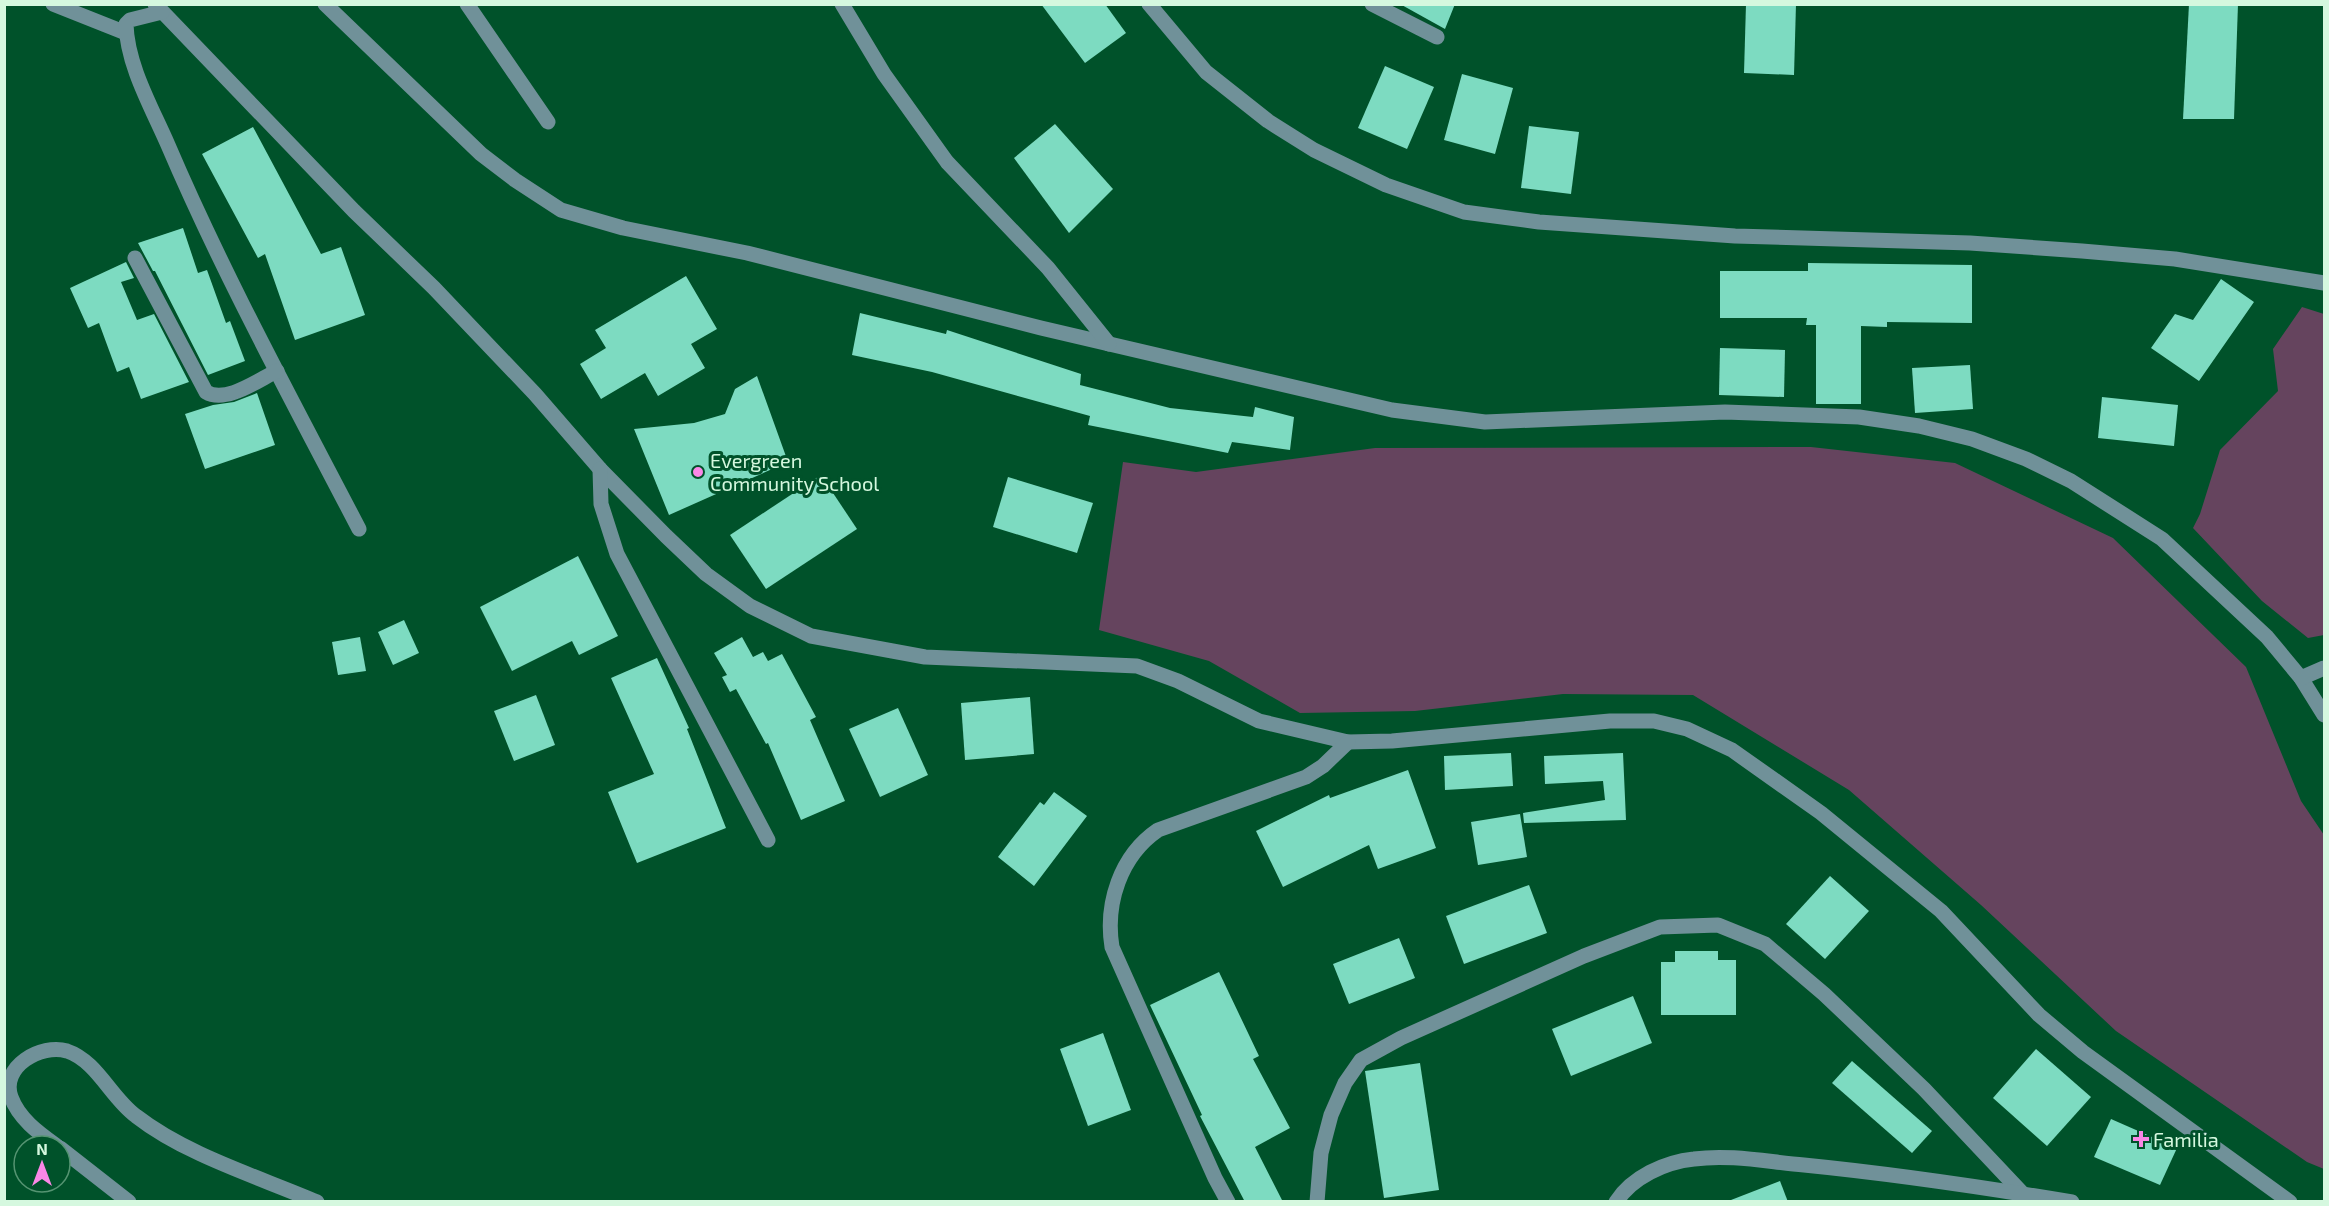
<svg xmlns="http://www.w3.org/2000/svg" width="2329" height="1206" font-family="'Exo 2',sans-serif">
<style>
.green{fill:#65445e}
.building{fill:#7ddbc1}
.lines{fill:none;stroke-linecap:round;stroke-linejoin:round}
.minor{stroke:#709199;stroke-width:15}
.poi-dot{fill:#fa87e6;stroke:#00522a;stroke-width:2}
.labels{text-anchor:middle;dominant-baseline:central;stroke-width:6;stroke-linejoin:round;paint-order:stroke}
.poi-label{font-size:20px;fill:#d5f8df;stroke:#00522a;text-anchor:start}
</style>
<rect width="100%" height="100%" fill="#00522a"/>
<g class="green">
<path d="M2302 307 2324 314V635L2308 638 2262 601 2193 528 2200 514 2220 450 2278 391 2273 349Z"/>
<path d="M1811 447 1955 463 2113 538 2246 667 2301 801 2324 835V1169L2307 1162 2116 1031 1981 905 1849 790 1693 695 1563 694 1415 711 1300 713 1209 661 1099 630 1123 462 1196 472 1375 448Z"/>
</g>
<g class="building">
<path d="M1041 4H1105L1126 33 1085 63Z"/>
<path d="M1400 4H1455L1445 29Z"/>
<path d="M1746 4H1796L1794 75 1744 73Z"/>
<path d="M2189 4H2238L2234 119H2183Z"/>
<path d="M1385 66 1434 87 1407 149 1358 128Z"/>
<path d="M1462 74 1513 88 1495 154 1444 140Z"/>
<path d="M1055 124 1113 189 1069 233 1014 158Z"/>
<path d="M1529 126 1579 132 1571 194 1521 188Z"/>
<path d="M253 127 321 254 341 247 365 315 295 340 265 254 258 258 202 154Z"/>
<path d="M183 228 198 273 207 270 226 323 230 321 245 361 208 375 155 271H153L138 243Z"/>
<path d="M126 262 134 278 121 282 137 320 154 314 189 382 141 399 129 367 117 372 99 323 88 328 70 288Z"/>
<path d="M1808 263 1972 265V323L1887 322V327L1861 326V404H1816V325H1806L1807 318H1720V271H1808Z"/>
<path d="M686 276 717 329 691 344 705 368 658 396 645 373 601 399 580 364 606 348 595 330Z"/>
<path d="M2221 279 2254 302 2199 381 2151 348 2175 314 2193 320Z"/>
<path d="M860 313 946 334 947 330 1081 374 1080 385 1170 408 1253 417 1255 407 1294 417 1290 450 1232 442 1228 453 1088 425 1090 416 932 372 852 355Z"/>
<path d="M1720 348 1785 350 1784 397 1719 395Z"/>
<path d="M1970 365 1973 409 1915 413 1912 368Z"/>
<path d="M757 376 788 462 669 515 634 429 694 423 725 414 735 389Z"/>
<path d="M257 393 275 445 205 469 185 414 213 405 234 402Z"/>
<path d="M2102 397 2178 405 2174 446 2098 438Z"/>
<path d="M821 475 857 529 766 589 730 535Z"/>
<path d="M1008 477 1093 503 1077 553 993 527Z"/>
<path d="M578 556 618 636 579 655 572 641 512 671 480 607Z"/>
<path d="M404 620 419 653 393 665 378 632Z"/>
<path d="M360 637 366 671 338 675 332 642Z"/>
<path d="M742 637 753 657 763 652 768 661 782 654 816 717 810 720 845 801 801 820 768 743 766 744 736 689 730 692 722 677 727 675 714 653Z"/>
<path d="M657 658 689 728 687 729 726 828 637 863 608 792 654 774 611 678Z"/>
<path d="M536 695 555 745 514 761 494 711Z"/>
<path d="M1030 697 1034 754 965 760 961 703Z"/>
<path d="M898 708 928 775 880 797 849 729Z"/>
<path d="M1511 753 1513 786 1445 790 1444 756Z"/>
<path d="M1623 753 1626 820 1524 823 1523 813 1605 800 1603 781 1545 784 1544 756Z"/>
<path d="M1408 770 1436 848 1378 869 1369 845 1283 887 1256 831 1329 795 1330 798Z"/>
<path d="M1054 792 1087 816 1034 886 998 857 1040 802 1044 805Z"/>
<path d="M1520 814 1527 857 1478 865 1471 822Z"/>
<path d="M1830 876 1869 911 1825 959 1786 924Z"/>
<path d="M1529 885 1547 933 1464 964 1446 916Z"/>
<path d="M1399 938 1415 978 1349 1004 1333 964Z"/>
<path d="M1675 951H1718V960H1736V1015H1661V962H1675Z"/>
<path d="M1219 972 1259 1056 1253 1059 1290 1128 1255 1147 1283 1202H1245L1200 1116 1202 1115 1150 1005Z"/>
<path d="M1633 996 1652 1043 1571 1076 1552 1029Z"/>
<path d="M1103 1033 1131 1110 1088 1126 1060 1049Z"/>
<path d="M2036 1049 2091 1097 2047 1146 1993 1098Z"/>
<path d="M1852 1061 1932 1131 1912 1153 1832 1083Z"/>
<path d="M1420 1063 1439 1190 1384 1198 1365 1071Z"/>
<path d="M2111 1119 2177 1148 2160 1185 2094 1157Z"/>
<path d="M1780 1181 1788 1202H1731V1200Z"/>
</g>
<g class="lines">
<g class="minor">
<path d="M53 4 126 33"/>
<path d="M155 4 354 211 434 288 535 394 600 469 666 536 706 574 750 606 811 636 925 657 1137 666 1178 681 1259 721 1348 742 1392 741 1610 721H1654L1687 729 1732 750 1821 813 1941 911 2039 1015 2083 1052 2290 1202"/>
<path d="M325 4 481 154 515 180 561 210 623 228 747 253 1041 328 1392 410 1485 422 1725 412 1859 417 1919 426 1972 439 2026 459 2071 481 2162 539 2267 637 2301 678 2324 715"/>
<path d="M467 4 548 122"/>
<path d="M842 4 884 74 947 162 1048 268 1109 344"/>
<path d="M1149 4 1206 72 1268 121 1314 150 1386 185 1464 212 1539 222 1735 236 1970 243 2082 251 2175 259 2324 283"/>
<path d="M1372 4 1437 37"/>
<path d="M162 12 130 20 126 24C127 65 152 108 168 145 224 276 293 402 359 529"/>
<path d="M135 258 206 392C226 404 258 380 277 371"/>
<path d="M600 469 601 504 617 554 768 840"/>
<path d="M2301 678 2324 668"/>
<path d="M57 1146C39 1133 19 1119 11 1097 0 1067 41 1043 67 1051 97 1061 111 1098 136 1116 186 1155 259 1177 317 1202"/>
<path d="M60 1148 129 1202"/>
<path d="M1228 1202 1215 1178 1112 947C1105 904 1120 856 1158 830L1306 777 1323 766 1348 742"/>
<path d="M1317 1202 1321 1153 1331 1115 1345 1083 1361 1060 1401 1038 1584 956 1660 927 1718 925 1765 944 1824 994 1924 1089 2023 1194"/>
<path d="M1616 1202C1632 1177 1665 1162 1694 1159 1730 1154 1768 1162 1804 1165 1894 1174 1982 1187 2072 1202"/>
</g>
</g>
<g class="poi-dot">
<circle cx="698" cy="472" r="6"/>
<path d="M2138 1130h6v6h6v6h-6v6h-6v-6h-6v-6h6z"/>
</g>
<g class="labels">
<g class="poi-label">
<text x="710" y="460">Evergreen<tspan x="710" dy="23">Community School</tspan></text>
<text x="2153" y="1139">Familia</text>
</g>
</g>
<rect width="2329" height="1206" fill="none" stroke="#d5f8df" stroke-width="12"/>
<g transform="translate(42 1164)"><circle r="28" fill="#00522a" stroke="#559472" stroke-width="1.5"/>
<path d="M0-4.5L10 22L0 15L-10 22Z" fill="#fa87e6"/>
<text y="-9" font-size="16" font-weight="bold" text-anchor="middle" fill="#d5f8df">N</text>
</g>
</svg>
